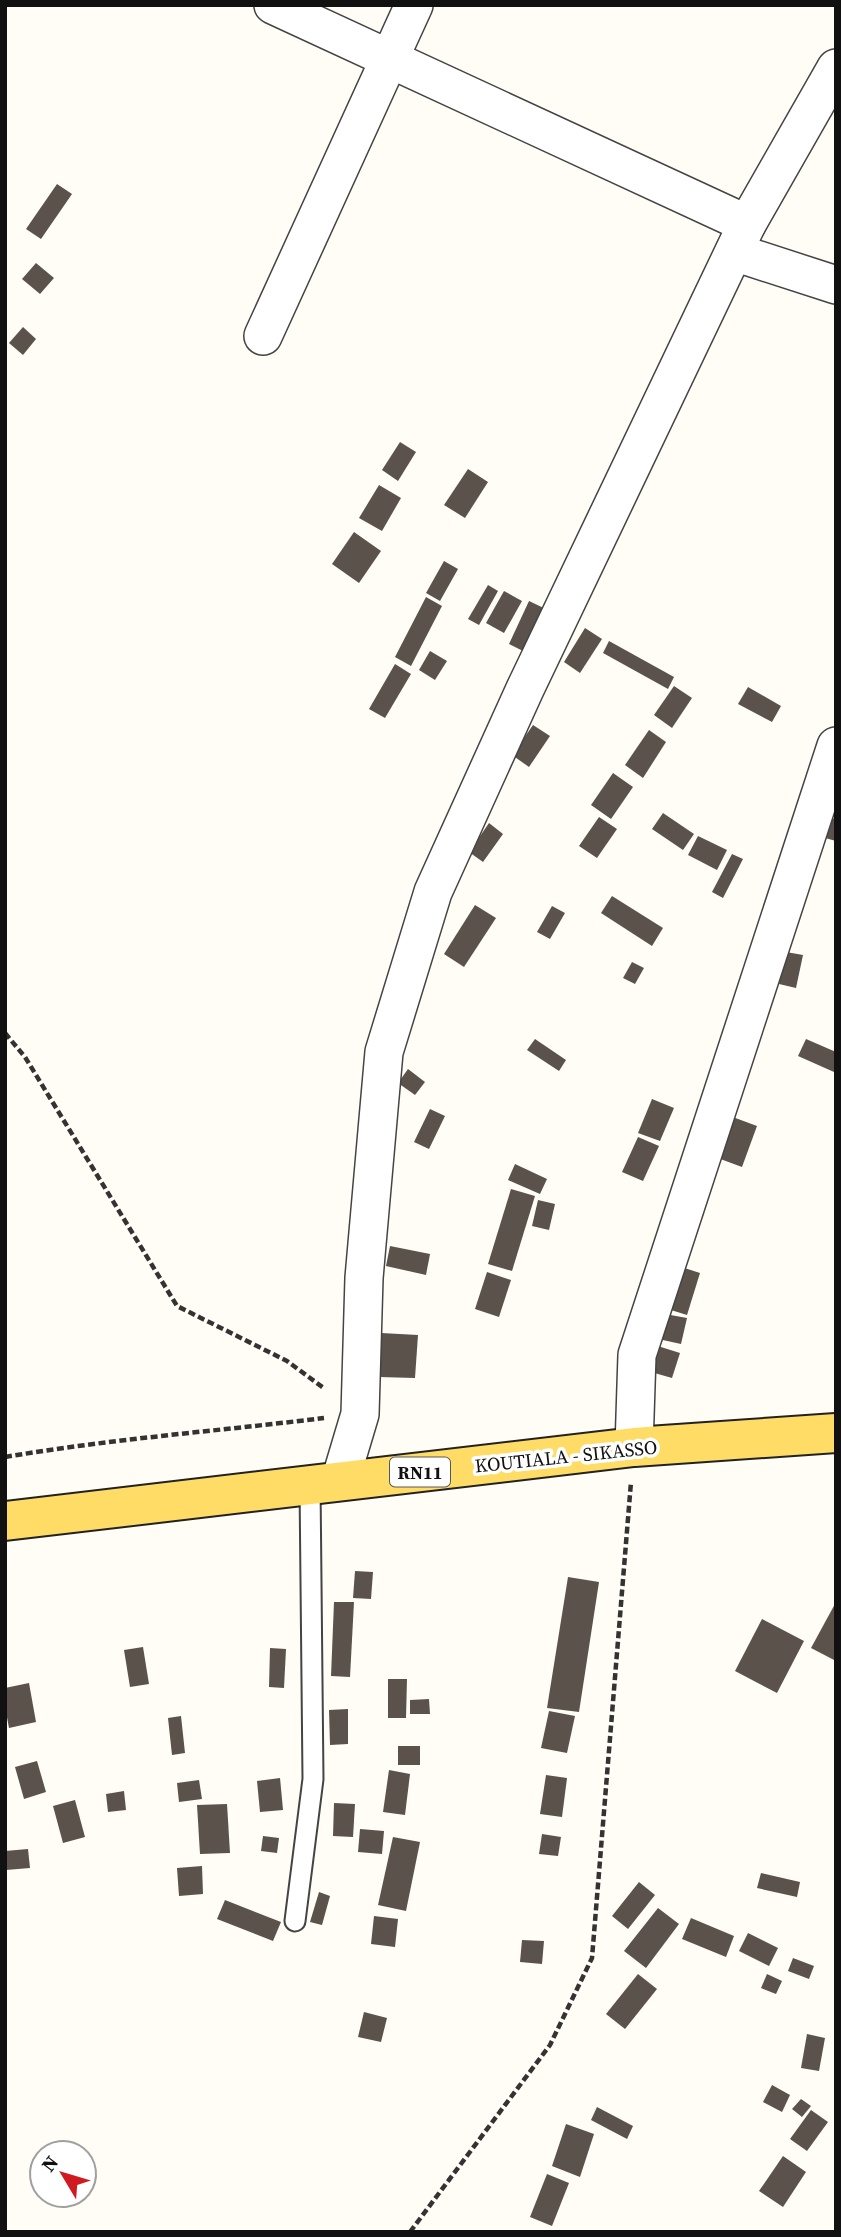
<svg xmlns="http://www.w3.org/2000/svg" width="841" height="2237" font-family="'Source Serif 4',serif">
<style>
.building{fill:#5b524c}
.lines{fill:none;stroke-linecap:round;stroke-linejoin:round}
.service-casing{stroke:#444;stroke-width:23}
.minor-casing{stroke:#444;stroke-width:40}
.primary-casing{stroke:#222;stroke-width:42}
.path{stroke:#333;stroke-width:4.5;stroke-dasharray:7 3.5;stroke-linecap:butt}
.service{stroke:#fff;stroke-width:19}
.minor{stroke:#fff;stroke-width:37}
.primary{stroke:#ffdc65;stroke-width:38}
.labels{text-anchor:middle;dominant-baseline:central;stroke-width:7;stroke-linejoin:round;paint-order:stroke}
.shield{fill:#fff;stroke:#585858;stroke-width:2}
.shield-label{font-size:18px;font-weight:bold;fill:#111}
.street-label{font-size:19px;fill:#111;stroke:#fff}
</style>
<rect width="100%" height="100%" fill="#fffdf5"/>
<g class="building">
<path d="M57 184 72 194 41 239 26 229Z"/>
<path d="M36 263 54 278 40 294 22 279Z"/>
<path d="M23 327 36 339 23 355 9 343Z"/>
<path d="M400 442 416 452 398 481 382 470Z"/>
<path d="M468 469 488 482 465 518 444 505Z"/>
<path d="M379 485 401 498 382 531 359 518Z"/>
<path d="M354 532 381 551 359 583 332 564Z"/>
<path d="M444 561 458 569 440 601 426 593Z"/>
<path d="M488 585 498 591 479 625 468 619Z"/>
<path d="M504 591 522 601 504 633 486 623Z"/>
<path d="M426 597 442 606 411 666 395 657Z"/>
<path d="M529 601 550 611 529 654 509 644Z"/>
<path d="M585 628 602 639 580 673 564 662Z"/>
<path d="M609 641 674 677 668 689 603 653Z"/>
<path d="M430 651 447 661 435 680 419 670Z"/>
<path d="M395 664 411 674 385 718 369 709Z"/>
<path d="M674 686 692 698 672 728 654 715Z"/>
<path d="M748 687 781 706 772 722 738 704Z"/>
<path d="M533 725 550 736 529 767 512 755Z"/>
<path d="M649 730 666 742 643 778 625 765Z"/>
<path d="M613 773 633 787 611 819 591 805Z"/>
<path d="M663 813 694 834 683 850 652 829Z"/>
<path d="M824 816 836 819V841L818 836Z"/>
<path d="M599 817 617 829 597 858 579 846Z"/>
<path d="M489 823 503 834 483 862 469 852Z"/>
<path d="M698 836 727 850 717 870 688 855Z"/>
<path d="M732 854 743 859 723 898 712 892Z"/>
<path d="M612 896 663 928 652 946 601 913Z"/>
<path d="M475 905 496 918 464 967 444 954Z"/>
<path d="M552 906 565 913 550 939 537 932Z"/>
<path d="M786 952 803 955 796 988 779 984Z"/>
<path d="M632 962 644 968 635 984 623 978Z"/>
<path d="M535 1039 566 1060 559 1071 527 1050Z"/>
<path d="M806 1039 836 1052 834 1072 798 1056Z"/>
<path d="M408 1069 425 1082 415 1095 398 1083Z"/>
<path d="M652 1099 674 1108 660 1141 638 1133Z"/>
<path d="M430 1109 445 1116 429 1149 414 1142Z"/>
<path d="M730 1116 757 1126 742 1167 715 1157Z"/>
<path d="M638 1137 659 1146 643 1181 622 1172Z"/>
<path d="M515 1164 547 1179 540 1194 508 1180Z"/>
<path d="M511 1189 535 1196 512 1271 488 1264Z"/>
<path d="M538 1200 555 1204 549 1230 532 1226Z"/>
<path d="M390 1246 430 1254 426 1275 386 1266Z"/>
<path d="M672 1264 700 1273 687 1315 658 1306Z"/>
<path d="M487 1272 511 1280 499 1317 475 1309Z"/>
<path d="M654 1312 687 1318 681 1344 649 1337Z"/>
<path d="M381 1333 418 1335 415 1378 379 1377Z"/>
<path d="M645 1342 680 1353 672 1378 637 1368Z"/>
<path d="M355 1571 373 1572 371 1599 353 1598Z"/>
<path d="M568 1577 599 1582 579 1712 547 1708Z"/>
<path d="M334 1602H354L350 1677 331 1676Z"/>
<path d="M836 1602V1661L811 1648Z"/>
<path d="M762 1619 804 1641 777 1693 735 1671Z"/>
<path d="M143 1647 149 1684 130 1687 124 1650Z"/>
<path d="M270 1648 286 1649 284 1688 269 1687Z"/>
<path d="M388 1679H407L406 1718H388Z"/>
<path d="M29 1683 36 1722 9 1728 5 1707V1688Z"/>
<path d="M429 1699 430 1714H410V1700Z"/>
<path d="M348 1709V1744L330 1745 329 1710Z"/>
<path d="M549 1711 575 1716 567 1753 541 1748Z"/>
<path d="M181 1716 185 1753 172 1755 168 1718Z"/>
<rect x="398" y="1746" width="22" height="19"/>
<path d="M37 1761 46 1792 24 1799 15 1767Z"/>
<path d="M389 1770 410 1774 405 1815 383 1812Z"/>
<path d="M546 1775 567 1778 562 1817 540 1814Z"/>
<path d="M280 1778 283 1810 260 1812 257 1781Z"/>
<path d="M199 1780 202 1799 179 1802 177 1783Z"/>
<path d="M124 1791 126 1810 108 1812 106 1794Z"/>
<path d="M75 1800 85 1837 63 1843 53 1806Z"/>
<path d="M334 1803 355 1804 353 1837 333 1836Z"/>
<path d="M227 1804 230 1853 200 1854 197 1805Z"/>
<path d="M360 1829 384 1831 382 1854 358 1852Z"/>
<path d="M542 1834 561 1837 558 1856 539 1854Z"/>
<path d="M263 1836 279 1838 277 1853 261 1851Z"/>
<path d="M393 1837 420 1842 406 1911 378 1905Z"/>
<path d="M28 1849 30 1868 6 1870 5 1851Z"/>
<path d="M202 1866 203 1894 179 1896 177 1868Z"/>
<path d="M761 1873 800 1882 797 1897 757 1888Z"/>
<path d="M639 1882 655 1895 628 1929 612 1916Z"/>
<path d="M319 1892 330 1896 322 1925 310 1922Z"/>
<path d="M225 1900 281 1922 273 1941 217 1919Z"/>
<path d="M658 1908 679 1924 646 1968 624 1951Z"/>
<path d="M374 1916 398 1919 395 1947 371 1944Z"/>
<path d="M691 1918 734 1936 726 1957 682 1939Z"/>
<path d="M748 1933 778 1948 769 1966 739 1951Z"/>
<path d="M522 1940 544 1941 542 1964 520 1962Z"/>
<path d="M793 1958 814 1966 809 1979 788 1971Z"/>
<path d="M638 1974 657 1989 625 2029 606 2014Z"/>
<path d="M767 1974 782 1981 776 1994 761 1988Z"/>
<path d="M364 2012 387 2018 381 2042 358 2037Z"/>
<path d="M807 2034 825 2038 819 2071 801 2068Z"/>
<path d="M772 2085 790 2095 782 2112 763 2102Z"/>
<path d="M801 2099 811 2106 802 2117 792 2109Z"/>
<path d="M597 2107 633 2126 627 2139 591 2120Z"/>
<path d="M811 2110 828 2122 807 2151 790 2139Z"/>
<path d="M566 2124 594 2134 580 2177 552 2166Z"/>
<path d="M783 2156 806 2172 783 2207 759 2191Z"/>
<path d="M547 2174 569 2183 552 2226 530 2217Z"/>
</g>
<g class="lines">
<defs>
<path id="service" d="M295 1921 313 1779 310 1484"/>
<g id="minor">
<path d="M273 5 747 224"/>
<path d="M734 252 836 285"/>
<path d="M263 336 414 5"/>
<path d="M634 1447 637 1355 836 746"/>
<path d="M340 1481 360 1414 364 1278 384 1052 433 892 525 689 747 224 836 68"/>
</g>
<path id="primary" d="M5 1521 634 1447 836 1433"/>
</defs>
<use href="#service" class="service-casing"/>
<use href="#minor" class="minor-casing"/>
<use href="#primary" class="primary-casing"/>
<g class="path">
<path d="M5 1033 25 1057 177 1306 287 1361 325 1389"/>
<path d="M5 1457C111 1439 218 1431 324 1418"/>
<path d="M410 2232 550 2045 592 1958 631 1482"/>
</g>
<use href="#service" class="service"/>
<use href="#minor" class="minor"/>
<use href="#primary" class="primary"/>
</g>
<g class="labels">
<rect class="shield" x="390" y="1457.5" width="60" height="29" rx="5"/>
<g class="shield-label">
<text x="420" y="1472">RN11</text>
</g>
<g class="street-label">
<text transform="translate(566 1456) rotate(-6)">KOUTIALA - SIKASSO</text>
</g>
</g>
<rect width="841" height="2237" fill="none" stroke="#111111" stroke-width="14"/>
<g transform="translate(63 2174) rotate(308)"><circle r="33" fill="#ffffff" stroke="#a0a0a0" stroke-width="2"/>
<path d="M0-5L12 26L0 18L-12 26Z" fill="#cf1b20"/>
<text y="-10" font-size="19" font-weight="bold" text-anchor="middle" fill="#111111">N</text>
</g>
</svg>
